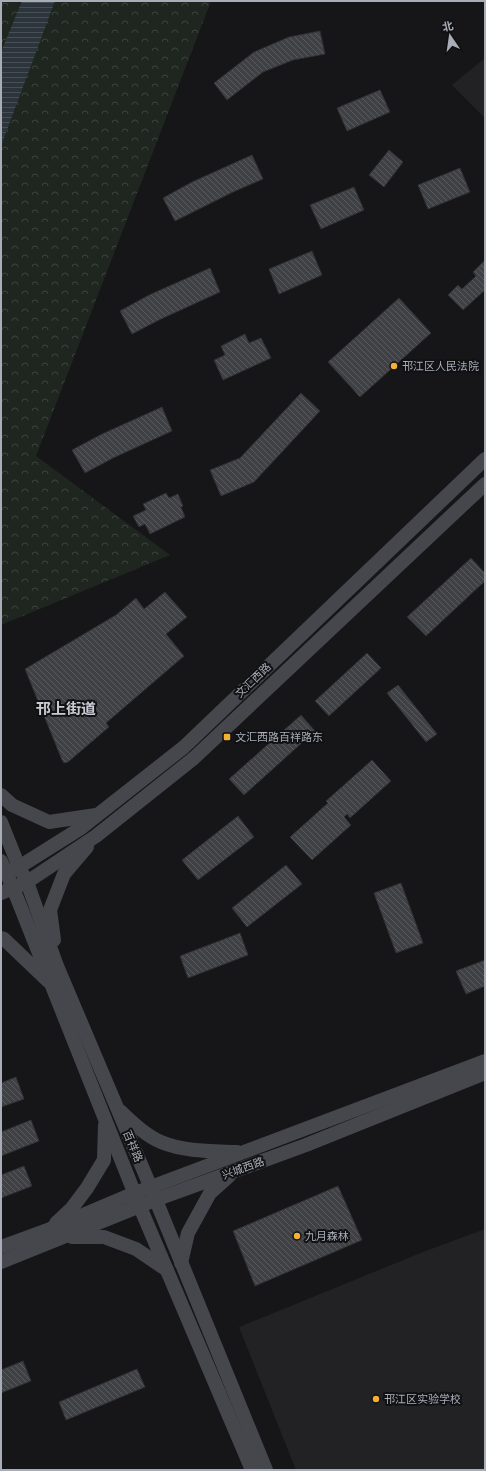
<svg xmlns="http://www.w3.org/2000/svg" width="486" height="1471" font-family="'Archivo Narrow','Noto Sans SC',sans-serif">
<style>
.built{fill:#222225}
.park{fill:url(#park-crowns)}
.water{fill:url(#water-rules)}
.building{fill:url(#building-back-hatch);stroke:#303034}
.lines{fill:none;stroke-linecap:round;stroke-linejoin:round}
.secondary{stroke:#45474d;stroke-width:14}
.poi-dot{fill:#f2b134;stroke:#111113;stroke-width:1.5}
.labels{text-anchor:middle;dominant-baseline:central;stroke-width:4;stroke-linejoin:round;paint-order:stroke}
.poi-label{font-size:11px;fill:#a8adb8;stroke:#111113;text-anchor:start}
.street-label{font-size:11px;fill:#a8adb8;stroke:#111113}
.district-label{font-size:15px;font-weight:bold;fill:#c9ccd4;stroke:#111113}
</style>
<defs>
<pattern id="park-crowns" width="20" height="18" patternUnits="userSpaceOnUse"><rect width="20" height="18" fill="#1e261f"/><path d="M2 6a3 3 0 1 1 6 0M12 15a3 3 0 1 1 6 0" fill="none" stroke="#3c433d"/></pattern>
<pattern id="water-rules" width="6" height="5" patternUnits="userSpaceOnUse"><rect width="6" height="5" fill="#2c353c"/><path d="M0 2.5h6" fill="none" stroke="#485056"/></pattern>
<pattern id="building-back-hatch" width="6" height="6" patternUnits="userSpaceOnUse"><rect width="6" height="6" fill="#404145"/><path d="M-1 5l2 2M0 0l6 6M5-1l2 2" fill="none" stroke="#595a5e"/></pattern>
</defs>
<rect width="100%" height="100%" fill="#161618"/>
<g class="built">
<path d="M485 58V118L452 85Z"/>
<path d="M485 1229V1470H296L239 1327 423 1252Z"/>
</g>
<path class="park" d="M1 1H211L36 456 170 555 1 625Z"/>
<path class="water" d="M22 1H55L1 146V52Z"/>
<g class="building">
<path d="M320 31 325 54 293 60 263 72 227 100 214 83 254 52 289 37Z"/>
<path d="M380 90 390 112 347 131 337 108Z"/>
<path d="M389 150 403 162 384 187 369 175Z"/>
<path d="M252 155 263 179 233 192 175 221 163 198 192 182Z"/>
<path d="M460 168 470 192 428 209 418 185Z"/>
<path d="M354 187 364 210 321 229 310 205Z"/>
<path d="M312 251 322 275 279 294 269 269Z"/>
<path d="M485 260V290L463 310 448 295 458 285 462 289 476 276 473 272Z"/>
<path d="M210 268 220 292 161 319 132 334 120 311 149 295Z"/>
<path d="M399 298 431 333 360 397 328 362Z"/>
<path d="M245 334 249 343 261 338 271 358 223 380 214 360 225 355 221 346Z"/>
<path d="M301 393 320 411 254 482 221 496 210 470 240 458Z"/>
<path d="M162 407 172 431 113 458 85 473 72 450 102 434Z"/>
<path d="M166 493 169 498 178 494 183 506 181 507 185 517 150 534 145 524 139 527 133 516 146 510 143 504Z"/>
<path d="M471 558 485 573V581L426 636 407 617Z"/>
<path d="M165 592 187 617 166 634 184 656 106 723 109 727 68 762 64 763 62 760 25 669 116 615 136 598 144 609Z"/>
<path d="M367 653 381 668 329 716 315 701Z"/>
<path d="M398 685 437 734 426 742 387 693Z"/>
<path d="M301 715 315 731 244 795 229 779Z"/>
<path d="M372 760 391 781 350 818 347 814 344 817 351 825 312 860 290 837 328 803 326 801Z"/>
<path d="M238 816 254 837 198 880 182 860Z"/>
<path d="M286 865 302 884 247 927 232 908Z"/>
<path d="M401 883 423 943 396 953 374 893Z"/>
<path d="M240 933 248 955 188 978 180 956Z"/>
<path d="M485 960V986L466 994 456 971Z"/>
<path d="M16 1077 24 1099 1 1107V1083Z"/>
<path d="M31 1120 39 1141 1 1156V1132Z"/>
<path d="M24 1166 32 1186 1 1198V1175Z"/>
<path d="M338 1186 362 1240 255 1286 233 1231Z"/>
<path d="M23 1361 31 1381 1 1393V1370Z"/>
<path d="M137 1369 145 1387 66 1420 59 1402Z"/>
</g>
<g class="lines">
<g class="secondary">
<path d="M1 795 12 805 49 822 96 815"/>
<path d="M1 822 19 867 27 882 57 966 151 1188 266 1470"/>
<path d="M1 861 13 888 140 1207 252 1470"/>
<path d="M11 871 19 867 81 828 184 747 485 459"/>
<path d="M1 893 27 882 96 836 194 758 485 484"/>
<path d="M1 938 4 939 48 981"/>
<path d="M54 940 50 910 64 874 87 847"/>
<path d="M120 1111C132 1122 146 1136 161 1142 185 1152 212 1151 237 1152"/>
<path d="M56 1223 72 1208 87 1188 104 1160 105 1125"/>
<path d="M72 1237H104L136 1249 167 1270"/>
<path d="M1 1247 50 1229 135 1193 485 1061"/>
<path d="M1 1262 155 1200 306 1145 485 1073"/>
<path d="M181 1263 188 1233 210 1193 229 1176"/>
</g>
</g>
<g class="poi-dot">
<circle cx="394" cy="366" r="4"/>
<rect x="223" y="733" width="8" height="8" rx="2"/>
<circle cx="297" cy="1236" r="4"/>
<circle cx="376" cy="1399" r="4"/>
</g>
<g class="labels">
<g class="poi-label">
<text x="402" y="366">邗江区人民法院</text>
<text x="235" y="737">文汇西路百祥路东</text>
<text x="305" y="1236">九月森林</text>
<text x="384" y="1399">邗江区实验学校</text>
</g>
<g class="street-label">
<text transform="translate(253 680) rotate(-44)">文汇西路</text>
<text transform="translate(133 1146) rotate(67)">百祥路</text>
<text transform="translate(243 1168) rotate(-20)">兴城西路</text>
</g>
<g class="district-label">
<text x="66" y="708">邗上街道</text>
</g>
</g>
<rect width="486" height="1471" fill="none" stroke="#a8adb8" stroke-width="4"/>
<g transform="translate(450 36) rotate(347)" stroke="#111113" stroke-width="3" paint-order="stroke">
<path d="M0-3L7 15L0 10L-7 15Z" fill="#a8adb8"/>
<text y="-6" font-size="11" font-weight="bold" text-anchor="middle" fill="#a8adb8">北</text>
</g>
</svg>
